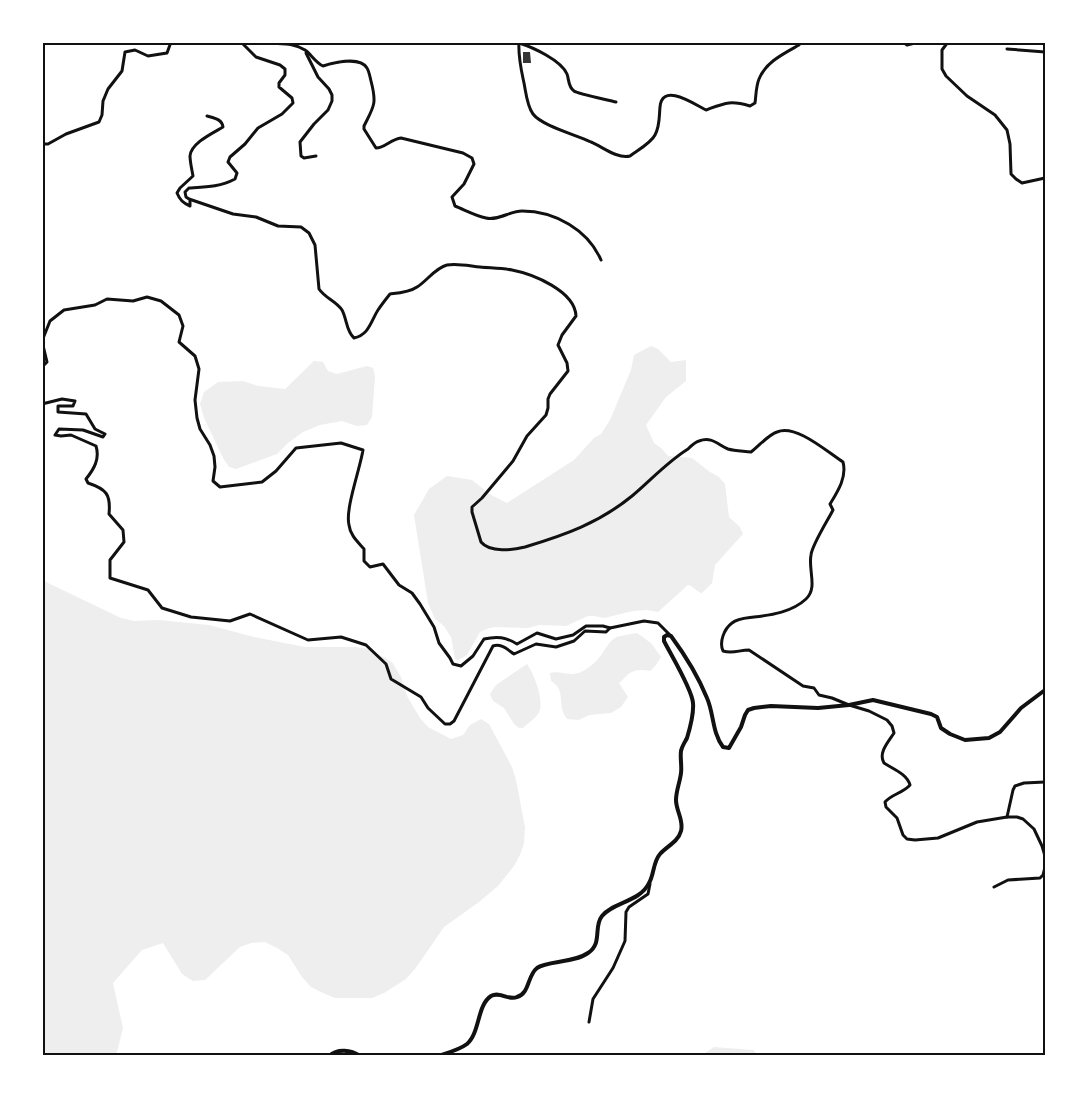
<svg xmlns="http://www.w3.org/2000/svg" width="1087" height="1098" font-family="'Noto Sans',sans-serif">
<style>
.green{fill:#eee}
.building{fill:#353535}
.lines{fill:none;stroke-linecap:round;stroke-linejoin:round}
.minor{stroke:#111;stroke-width:3}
.tertiary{stroke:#111;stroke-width:4}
.neatline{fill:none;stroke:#111;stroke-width:2}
</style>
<rect width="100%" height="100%" fill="#fff"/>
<g class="green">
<path d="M651 346 658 349 671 362 686 360V381L666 397 646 425 654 443 661 448 668 456 692 458 710 472 719 477 725 484 729 517 740 527 743 534 715 565 712 583 702 593C696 592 694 586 688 585L658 612 647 610 633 611 604 618 594 616H588L566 626 539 625 528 628 496 627 489 628 480 632 467 655 458 660 455 659 451 637 444 626 435 619 428 603 414 515 429 489 447 476 472 480 491 495 507 503 574 460 594 438 601 434 610 420 631 370 634 355Z"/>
<path d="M314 361 323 362 328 371 337 374 367 366 373 368 375 376 372 417 367 425 357 426 342 421 320 425 303 432 288 443 277 454 236 469 229 467 223 458 204 418 200 404 204 392 218 382 243 381 258 386 285 389Z"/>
<path d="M42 579 48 583 121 618 134 621 159 620 209 625 254 637 305 647H356L369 649 392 662 401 677 407 696 420 718 428 727 451 739 463 735 470 725 481 719 489 724 512 767 516 780 525 827 524 843 520 855 514 866 498 886 479 902 444 927 415 969 406 979 384 993 372 998H335L323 993 311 987 302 977 288 955 277 948 265 942 251 943 240 947 205 980 193 981 182 974 163 943 142 950 113 983 123 1028 116 1056H42Z"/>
<path d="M637 633 651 643 661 657 656 665 650 671C634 668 631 671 619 683L628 697 621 707 611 713 589 715 579 720 567 719C565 716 563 713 562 709 560 698 563 688 551 681L550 673C560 670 571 678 583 671 588 668 595 663 598 659 605 652 607 642 617 637 623 635 631 634 637 633Z"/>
<path d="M527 664C534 674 543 697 540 710 538 717 528 723 523 728H519L514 724 504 708 493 701 490 694 496 685Z"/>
<path d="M714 1047 753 1050 759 1056H701Z"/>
</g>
<path class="building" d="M523 52H530L531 63H523Z"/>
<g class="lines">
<g class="minor">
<path d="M241 42 256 57 280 65 285 69V75L279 83V87L292 98 293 103 282 114 258 128 245 144 230 157 228 162 237 173 235 179C220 187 206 187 189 188L185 192 186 197 189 199 233 214 256 217 278 226 301 227 309 233 315 245 319 289C325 298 336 301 342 310 347 319 346 331 354 338 369 335 371 321 378 310 382 304 386 299 390 294 399 293 410 292 417 287 427 281 435 268 447 265 457 263 470 266 480 267 490 268 501 268 512 270 533 274 575 291 576 316L562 335 558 345 567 363 568 371 550 394 548 399V408L546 415 527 436 513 461 482 498 472 507V512L481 542C490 553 513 550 525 547 565 535 599 523 632 496 650 481 667 462 688 449 691 446 695 442 699 441 712 436 718 445 728 449 735 451 744 451 751 452 759 446 768 435 777 432 796 424 826 451 843 462 847 477 838 491 830 504L833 510C828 520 812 545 811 555 808 570 818 588 806 599 792 612 772 615 754 617 747 618 738 618 732 623 724 629 719 642 723 651 733 654 739 650 749 650L803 686 814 688 819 695 832 698 849 705 869 711 887 720 892 726 894 733C888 742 878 753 884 763 893 769 907 774 910 785 903 793 892 794 885 802L886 807 897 818 903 835 907 839 915 840 938 838 977 822 1007 817H1017L1023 819 1034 829 1042 846 1045 856"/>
<path d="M262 42C276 45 292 41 305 50 311 54 315 62 323 66 333 63 360 56 367 68 369 71 370 77 371 81 377 104 374 106 364 126V129L376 148C385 148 391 139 401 138L463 153 472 158 474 164 464 184 452 197 455 206C465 210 476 216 486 218 498 221 510 211 522 211 555 211 588 230 601 260"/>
<path d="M519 42C518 57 521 69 524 83 526 93 527 106 533 114 542 126 577 135 591 142 603 147 617 159 630 156 638 150 651 143 655 135 660 126 659 117 660 107 662 82 694 104 706 110 725 103 730 100 750 106L755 103C756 96 756 86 759 79 766 62 783 54 799 45L801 42"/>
<path d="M903 42 907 45 919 42"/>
<path d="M948 42 942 50V69L946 76 967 96 995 115 1007 130 1010 144 1011 174 1016 179 1022 183 1045 178"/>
<path d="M519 43C532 47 561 60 567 74 569 79 568 87 574 91 578 94 609 100 616 102"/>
<path d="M1007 49 1045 52"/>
<path d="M306 53 318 77 329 89 332 95V101L328 110 314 124 300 142 301 156 304 158 316 156"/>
<path d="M42 144H48L66 134 99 122 102 115 103 101 108 89 122 71 125 52 135 50 148 56 167 53 171 42"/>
<path d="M190 201V206C183 203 180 200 177 193L180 188 193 176C192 170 190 162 190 156 191 143 213 133 223 127 222 119 214 118 207 116"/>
<path d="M42 341 50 321 64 310 95 305 107 299 133 301 147 297 161 301 179 315 183 326 179 342 195 356 199 369 195 400 197 418 200 429 210 445 214 456 215 467 213 481 220 487 262 482 276 471 296 448 341 443 363 450C360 469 345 509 349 525 350 535 358 542 364 549V561L370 567 383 564 399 585 412 593 420 604 434 627 439 643 450 658 453 664 461 666 473 656 484 639C497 636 506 637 517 644L537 633 556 639 573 635 586 626H603L610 628 606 632 585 631 574 641 556 647 536 644 514 654C508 650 501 643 493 646L454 721 450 724H445L428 708 421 697 391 679 386 664 366 645 341 637 308 640 250 614 230 621 191 617 162 608 148 590 110 578V560L124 542 123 530 109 514C111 494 106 489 88 483L86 479C94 469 100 459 96 446L71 435 61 436 55 435 59 429 83 430 103 437 105 434 95 429 86 414 58 412V406H73L75 401 62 399 42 404"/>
<path d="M42 341 47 362 42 367"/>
<path d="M610 628 644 621 658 623 670 635"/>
<path d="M1007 817 1013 790 1015 786 1024 783 1045 782"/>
<path d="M994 887 1008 880 1040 878 1043 875 1045 867"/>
<path d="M589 1022 593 999 613 968 625 941 626 912 629 907 648 894 650 884"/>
</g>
<g class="tertiary">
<path d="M329 1056C338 1048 351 1050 360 1056"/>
<path d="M438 1056C447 1053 459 1050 467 1044 480 1033 477 1005 491 996 500 991 509 1001 517 997 530 993 527 976 537 968 547 961 574 963 588 953 603 943 593 927 602 916 613 902 640 902 649 883 654 875 653 862 660 854 667 846 678 842 681 831 684 820 676 811 676 800 676 791 680 782 681 773 682 766 680 758 681 751 682 746 685 742 687 738 690 728 694 714 693 703 692 689 671 655 664 641V637L667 635 671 636C685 655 698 676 707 698 714 714 712 732 723 747L729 748 741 727 745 715 748 710 754 708 771 706 818 708 849 705 873 700 931 714 937 717 941 728 950 734 965 740 989 738 1000 732 1021 708 1045 690"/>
</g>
</g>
<rect width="1087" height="1098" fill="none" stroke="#ffffff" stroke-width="87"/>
<rect x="44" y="44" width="1000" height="1010" class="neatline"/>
</svg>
